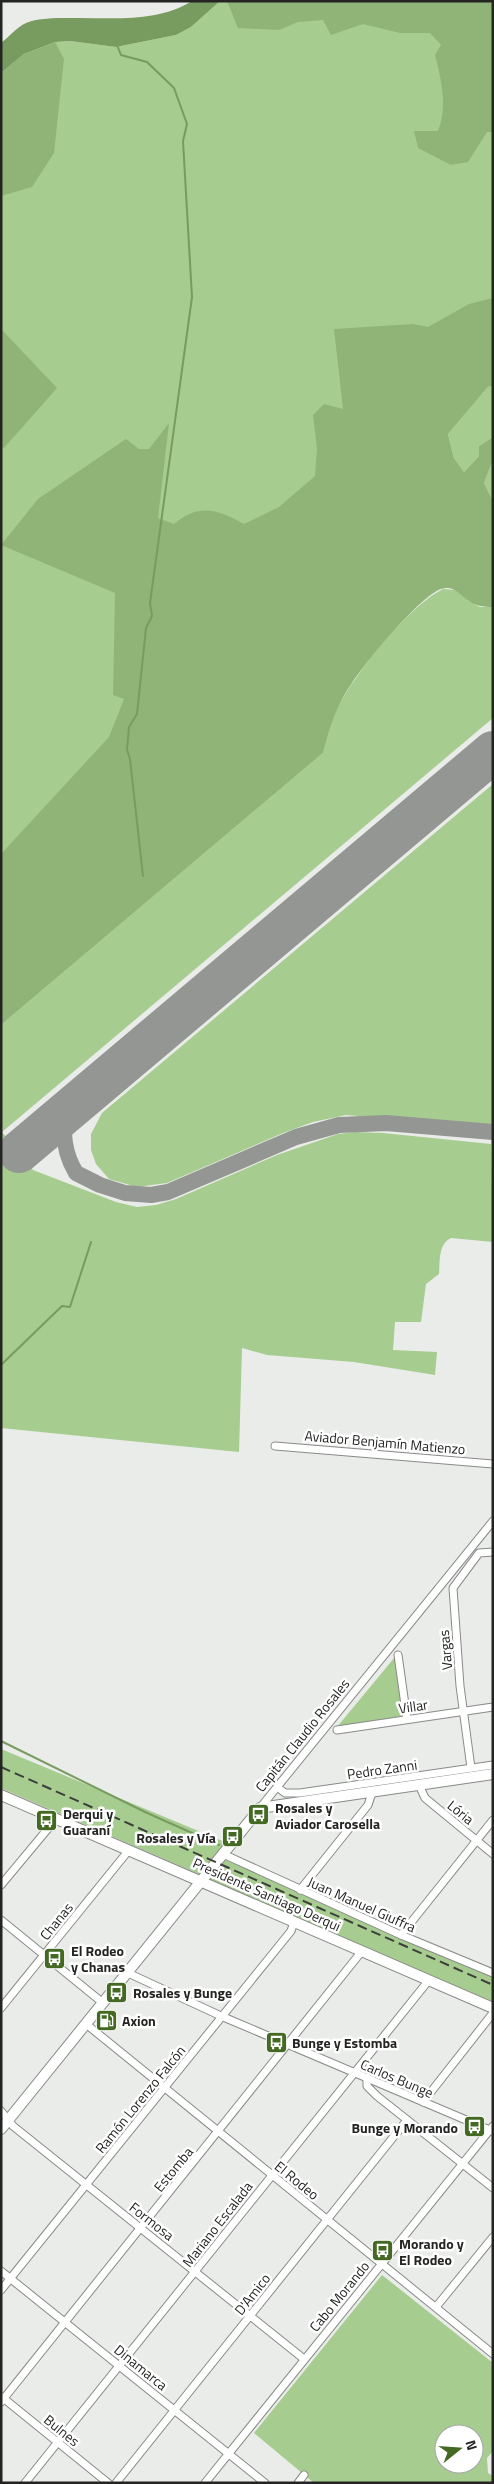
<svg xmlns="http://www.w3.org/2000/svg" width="494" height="2484" font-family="'Titillium Web',sans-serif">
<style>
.green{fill:#a7cc8f;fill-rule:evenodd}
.forest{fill:#90b477}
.water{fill:#789b5f}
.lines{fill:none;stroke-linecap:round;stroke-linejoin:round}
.stream{stroke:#789b5f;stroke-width:2}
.taxiway{stroke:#939692;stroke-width:16}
.runway{stroke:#939692;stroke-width:42}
.street-casing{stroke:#888b87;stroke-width:9}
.secondary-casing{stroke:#888b87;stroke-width:12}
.street{stroke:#fff;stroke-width:7}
.secondary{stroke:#fff;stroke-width:10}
.rail{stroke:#3d3f3c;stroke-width:2;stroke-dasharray:10 5;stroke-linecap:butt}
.labels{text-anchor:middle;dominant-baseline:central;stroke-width:5;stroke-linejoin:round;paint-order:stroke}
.street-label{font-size:14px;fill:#242523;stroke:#fff}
.poi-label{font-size:14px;font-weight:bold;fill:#242523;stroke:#fff;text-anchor:start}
</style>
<rect width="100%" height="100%" fill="#e9ece8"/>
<g class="green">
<path d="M220 1H493V350L1 912V73L55 42 70 41 116 47 176 35 191 27Z"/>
<path d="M493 386V437L479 446V456L464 472 454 458 448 434 488 387Z"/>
<path d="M493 460V501L484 483Z"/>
<path d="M443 589 456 590 468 601 480 607H493V718L2 1132 33 1170 116 1202 137 1207 156 1205 176 1199 277 1155 338 1134 355 1132 383 1133 491 1144 493 1242 451 1238C438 1244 440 1262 439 1274L426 1284 421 1322H395L393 1350 437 1352 435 1375 354 1362 267 1355 242 1348 239 1452 1 1428V1025L323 753C325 743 327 732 330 723 346 684 405 608 443 589Z"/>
<path d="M493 784V1126L346 1115 313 1122 283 1133 167 1183 137 1187 109 1179 96 1164 91 1150V1134L102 1113Z"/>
<path d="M395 1657 403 1712 402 1716 337 1727Z"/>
<path d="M1 1749 225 1842 201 1875 1 1788Z"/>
<path d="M223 1859 493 1973V2002L206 1880Z"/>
<path d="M382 2275 493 2363V2451L487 2458 488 2473 493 2476V2483H314L254 2433ZM444 2434H474V2464H444Z"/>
</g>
<g class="forest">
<path d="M227 1H493V132H487L468 162 451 165 418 148 414 131H438C448 107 441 79 435 55L441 45 430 33H400L363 24 331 35 323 20 298 22 279 30 238 28Z"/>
<path d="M55 42 64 59 54 153 32 187 1 196V73L24 54Z"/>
<path d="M493 298V386L488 387 448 434 454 458 464 472 479 456V446L493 437V460L484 483 493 501V607C483 607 475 606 467 600 459 594 454 585 441 589 420 596 366 662 352 683 337 704 329 728 323 753L1 1025V854L109 737 124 699 113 695 115 593 1 545 38 499 126 439 139 449H149L169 423 158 518 174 524C198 503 218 509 244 524L279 507 315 476 317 449 313 415 324 404 343 409 334 329 413 324 428 327 469 304Z"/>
<path d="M1 329 57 388 4 448 1 446Z"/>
</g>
<path class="water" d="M192 1H220L191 27 176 35 116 47 70 41 55 42 24 54 1 73V43C9 37 17 27 26 23 39 18 54 18 68 18 110 17 155 24 192 1Z"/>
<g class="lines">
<g class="stream">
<path d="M117 45 121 55 147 62 174 88 187 124 183 141 192 297 150 603 152 616 146 628 137 714 129 727 127 750 130 759 143 876"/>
<path d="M1 1365 62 1306 70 1307 91 1242"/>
<path d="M1 1741 145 1812 219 1845"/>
</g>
<path class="taxiway" d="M66 1112C62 1134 64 1153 76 1173L100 1185 125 1193 151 1195 168 1192 296 1137 339 1125 386 1123 493 1132"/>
<path class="runway" d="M19 1152 493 752"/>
<defs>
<g id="street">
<path d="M275 1446 493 1464"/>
<path d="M398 1655 407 1719"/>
<path d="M337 1730 493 1707"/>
<path d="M471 1768 460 1686 453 1588 479 1553 493 1552"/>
<path d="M419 1785 425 1798 493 1854"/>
<path d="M277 1787 285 1793H300L493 1765"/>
<path d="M260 1808 493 1521"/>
<path d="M223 1854 401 1935 493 1973"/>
<path d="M1 1885 56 1819"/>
<path d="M300 1890 368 1805 372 1793"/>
<path d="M1 1920 103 2003"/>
<path d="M401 1935 493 1820"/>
<path d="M128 1973 221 2016 492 2131"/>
<path d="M1 2008 129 1850"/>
<path d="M86 2024 493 2354"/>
<path d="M367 2078V2086L377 2096 493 2188"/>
<path d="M423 2102 493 2013"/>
<path d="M1 2111 13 2126 304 2359"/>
<path d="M1 2271 265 2483"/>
<path d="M1 2290 291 1931 294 1922"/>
<path d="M436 2307 493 2237"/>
<path d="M2 2397 108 2483"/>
<path d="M1 2402 362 1951"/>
<path d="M25 2483 429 1980"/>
<path d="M116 2483 407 2120"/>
<path d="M205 2483 493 2126"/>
<path d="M298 2483 304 2475"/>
</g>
<g id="secondary">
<path d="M1 1795 493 2008"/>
<path d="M1 2129 260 1808 493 1774"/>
</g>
</defs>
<use href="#street" class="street-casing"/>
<use href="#secondary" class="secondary-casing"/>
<use href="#street" class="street"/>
<use href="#secondary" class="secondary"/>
<path class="rail" d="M1 1767 493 1985"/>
</g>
<defs>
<symbol id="bus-square" viewBox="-11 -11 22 22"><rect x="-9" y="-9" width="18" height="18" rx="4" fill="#436923" stroke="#fff"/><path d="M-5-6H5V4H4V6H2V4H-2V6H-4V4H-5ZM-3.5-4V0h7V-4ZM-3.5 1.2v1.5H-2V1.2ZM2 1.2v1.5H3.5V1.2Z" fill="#fff"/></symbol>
<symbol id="fuel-square" viewBox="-11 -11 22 22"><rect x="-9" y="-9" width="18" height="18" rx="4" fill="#436923" stroke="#fff"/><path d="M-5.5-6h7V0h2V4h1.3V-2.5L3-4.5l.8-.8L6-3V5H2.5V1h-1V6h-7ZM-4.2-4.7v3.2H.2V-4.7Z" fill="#fff"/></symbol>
</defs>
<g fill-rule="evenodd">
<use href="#bus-square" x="246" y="1802" width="25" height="25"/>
<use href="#bus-square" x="34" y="1808" width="25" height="25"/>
<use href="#bus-square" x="220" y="1824" width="25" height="25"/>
<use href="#bus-square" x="42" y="1946" width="25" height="25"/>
<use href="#bus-square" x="104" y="1980" width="25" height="25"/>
<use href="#fuel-square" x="94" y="2008" width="25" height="25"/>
<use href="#bus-square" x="264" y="2030" width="25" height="25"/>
<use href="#bus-square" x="462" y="2114" width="25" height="25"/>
<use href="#bus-square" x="370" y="2238" width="25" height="25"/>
</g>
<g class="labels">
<g class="street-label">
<text transform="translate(385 1442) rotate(5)">Aviador Benjamín Matienzo</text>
<text transform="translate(445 1650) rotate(-95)">Vargas</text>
<text transform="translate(413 1706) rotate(-8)">Villar</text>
<text transform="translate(302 1735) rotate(-51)">Capitán Claudio Rosales</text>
<text transform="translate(382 1769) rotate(-8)">Pedro Zanni</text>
<text transform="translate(461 1812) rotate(39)">Lória</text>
<text transform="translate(267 1894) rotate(24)">Presidente Santiago Derqui</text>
<text transform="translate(362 1904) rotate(24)">Juan Manuel Giuffra</text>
<text transform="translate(56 1921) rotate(-51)">Chanas</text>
<text transform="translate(397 2078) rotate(23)">Carlos Bunge</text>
<text transform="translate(140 2099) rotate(-51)">Ramón Lorenzo Falcón</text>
<text transform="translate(173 2169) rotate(-51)">Estomba</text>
<text transform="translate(297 2180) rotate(39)">El Rodeo</text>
<text transform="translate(152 2221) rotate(38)">Formosa</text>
<text transform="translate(217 2224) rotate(-52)">Mariano Escalada</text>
<text transform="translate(252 2294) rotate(-52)">D'Amico</text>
<text transform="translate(339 2296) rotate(-51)">Cabo Morando</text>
<text transform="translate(141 2367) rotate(39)">Dinamarca</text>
<text transform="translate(62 2430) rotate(39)">Bulnes</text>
</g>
<g class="poi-label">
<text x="275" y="1807">Rosales y<tspan x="275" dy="16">Aviador Carosella</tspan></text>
<text x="63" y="1813">Derqui y<tspan x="63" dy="16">Guaraní</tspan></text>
<text x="216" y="1837" text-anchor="end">Rosales y Vía</text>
<text x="71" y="1950">El Rodeo<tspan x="71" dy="16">y Chanas</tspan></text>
<text x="133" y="1992">Rosales y Bunge</text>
<text x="122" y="2020">Axion</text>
<text x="292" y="2042">Bunge y Estomba</text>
<text x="458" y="2127" text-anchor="end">Bunge y Morando</text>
<text x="399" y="2243">Morando y<tspan x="399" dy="16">El Rodeo</tspan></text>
</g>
</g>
<rect width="494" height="2484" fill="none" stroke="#242523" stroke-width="5"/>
<g transform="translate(459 2449) rotate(73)"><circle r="24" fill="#ffffff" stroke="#a7a8a7"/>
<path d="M0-4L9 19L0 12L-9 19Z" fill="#436923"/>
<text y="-8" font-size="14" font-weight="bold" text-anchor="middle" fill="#242523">N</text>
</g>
</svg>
